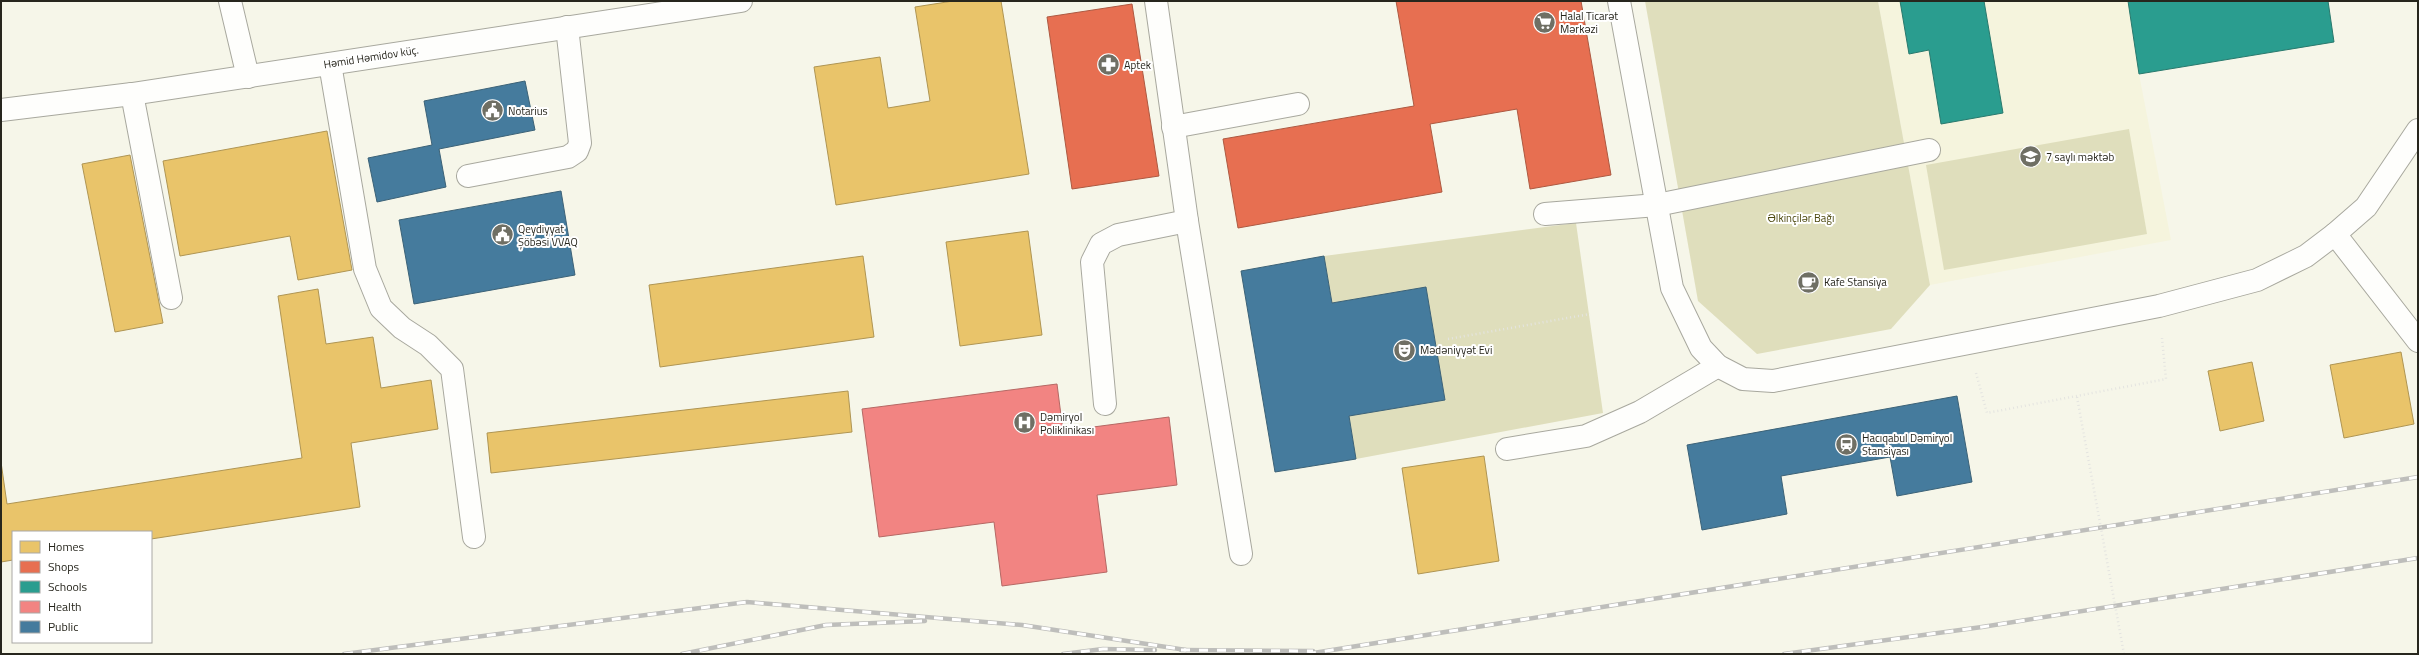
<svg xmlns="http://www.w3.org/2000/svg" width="2419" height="655" font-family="'Titillium Web',sans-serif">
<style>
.built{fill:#f5f4dd}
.park{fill:#dfdebc}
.homes{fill:#e9c46a;stroke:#af9553}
.shops{fill:#e76f51;stroke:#ad5941}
.schools{fill:#2a9d8f;stroke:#29796d}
.health{fill:#f28482;stroke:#b56864}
.public{fill:#457b9d;stroke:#3c6277}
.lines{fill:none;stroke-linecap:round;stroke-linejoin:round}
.minor-casing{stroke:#a8a89e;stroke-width:24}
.path{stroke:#e4e4e0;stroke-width:2.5;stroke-dasharray:1 3;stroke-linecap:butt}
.minor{stroke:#fefefc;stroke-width:22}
.rail-casing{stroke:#bebebb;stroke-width:4.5}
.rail{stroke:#fff;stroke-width:3;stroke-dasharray:9;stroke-linecap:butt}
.path-bridge{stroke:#e4e4e0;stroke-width:2.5;stroke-dasharray:1 3;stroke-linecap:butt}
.labels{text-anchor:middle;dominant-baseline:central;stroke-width:4;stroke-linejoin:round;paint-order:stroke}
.poi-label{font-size:11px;fill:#27261d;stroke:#fff;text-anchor:start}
.street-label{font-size:11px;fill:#27261d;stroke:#fff}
.park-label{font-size:11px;fill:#4d4910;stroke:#fff}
</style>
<rect width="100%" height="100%" fill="#f6f6e9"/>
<path class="built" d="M1878 1H2128L2139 74 2171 240 1930 285Z"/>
<g class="park">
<path d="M1645 1H1878L1930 285 1891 329 1757 354 1698 301Z"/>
<path d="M2129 129 2147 234 1944 270 1926 165Z"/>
<path d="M1576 223 1603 413 1356 459 1349 416 1445 400 1426 287 1332 303 1324 256Z"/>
</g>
<g class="homes">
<path d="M953 1H1001L1029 174 836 205 814 67 880 57 888 108 930 101 915 7Z"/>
<path d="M327 131 352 270 298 280 290 236 180 256 163 161Z"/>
<path d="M130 155 163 323 115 332 82 164Z"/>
<path d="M1028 231 1042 335 960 346 946 242Z"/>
<path d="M863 256 874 337 660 367 649 285Z"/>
<path d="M318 289 326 344 373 337 381 388 431 380 438 429 351 443 360 507 151 539V532H13V560L1 562V462L7 504 302 458 278 296Z"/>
<path d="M2401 352 2414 424 2344 438 2330 365Z"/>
<path d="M2252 362 2264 421 2220 431 2208 371Z"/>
<path d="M848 391 852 432 491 473 487 433Z"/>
<path d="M1484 456 1499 561 1418 574 1402 468Z"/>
</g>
<g class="shops">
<path d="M1396 1H1581L1611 175 1530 189 1517 109 1430 124 1442 192 1238 228 1223 139 1414 106Z"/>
<path d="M1132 4 1159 176 1072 189 1047 17Z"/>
</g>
<g class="schools">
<path d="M1900 1H1984L2003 113 1941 124 1929 50 1909 54Z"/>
<path d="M2128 1H2328L2334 42 2139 74Z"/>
</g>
<path class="health" d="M1057 384 1063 431 1169 417 1177 485 1097 495 1107 572 1002 586 994 522 879 537 862 409Z"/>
<g class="public">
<path d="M525 81 535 130 439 149 446 187 377 202 368 158 432 145 424 101Z"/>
<path d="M561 191 575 275 414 304 399 220Z"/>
<path d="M1324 256 1332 303 1426 287 1445 400 1349 416 1356 459 1275 472 1241 271Z"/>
<path d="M1957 396 1972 482 1897 496 1890 457 1781 476 1787 514 1702 530 1687 445Z"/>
</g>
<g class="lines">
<defs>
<g id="minor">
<path d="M230 1 248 77"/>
<path d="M1156 1 1187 221 1241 554"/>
<path d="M1619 1 1672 288 1701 348 1718 366 1743 379 1773 381 2159 306 2257 280 2306 256 2335 234 2366 207 2418 130"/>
<path d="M330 64 365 269 381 308 402 328 428 345 452 369 474 537"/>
<path d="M132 94 171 298"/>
<path d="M1 110 132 94 741 1"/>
<path d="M1173 127 1298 104"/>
<path d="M468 176 568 157 577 151 580 143 567 27"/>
<path d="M1545 214 1657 205 1929 150"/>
<path d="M2335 234 2418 341"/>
<path d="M1105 404 1092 262 1101 244 1118 235 1187 221"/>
<path d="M1507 449 1586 436 1640 412 1718 366"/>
</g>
</defs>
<use href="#minor" class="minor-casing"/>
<g class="path">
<path d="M1448 339 1590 314"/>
<path d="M1976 373 1987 413 2166 379 2162 338"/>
</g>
<use href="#minor" class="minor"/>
<defs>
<g id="rail">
<path d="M1181 650 1313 651"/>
<path d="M344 654 747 602 1022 625 1186 650"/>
<path d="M682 654 826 625 925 621"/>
<path d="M1063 654 1103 649 1155 650"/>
<path d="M1307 654 2418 477"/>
<path d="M1784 654 1982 627 2418 558"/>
</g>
</defs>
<use href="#rail" class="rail-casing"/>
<use href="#rail" class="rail"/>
<path class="path-bridge" d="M2077 397 2124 654"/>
</g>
<defs>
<symbol id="supermarket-disc" viewBox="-11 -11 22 22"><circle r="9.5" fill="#6f6f64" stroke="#fff"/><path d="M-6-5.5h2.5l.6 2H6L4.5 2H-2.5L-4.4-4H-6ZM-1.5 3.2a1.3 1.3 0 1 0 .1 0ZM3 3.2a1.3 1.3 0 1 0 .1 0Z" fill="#fff"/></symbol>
<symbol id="pharmacy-disc" viewBox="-11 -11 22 22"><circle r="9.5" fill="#6f6f64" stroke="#fff"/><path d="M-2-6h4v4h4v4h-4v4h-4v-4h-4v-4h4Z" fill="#fff"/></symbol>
<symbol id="civic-disc" viewBox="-11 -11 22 22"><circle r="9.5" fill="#6f6f64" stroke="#fff"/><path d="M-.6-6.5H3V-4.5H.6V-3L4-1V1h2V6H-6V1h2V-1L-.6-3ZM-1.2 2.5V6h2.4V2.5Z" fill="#fff"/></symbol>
<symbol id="school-disc" viewBox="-11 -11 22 22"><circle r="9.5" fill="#6f6f64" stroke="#fff"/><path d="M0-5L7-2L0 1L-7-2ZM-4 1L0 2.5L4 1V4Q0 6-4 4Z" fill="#fff"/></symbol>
<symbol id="cafe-disc" viewBox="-11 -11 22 22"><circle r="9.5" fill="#6f6f64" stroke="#fff"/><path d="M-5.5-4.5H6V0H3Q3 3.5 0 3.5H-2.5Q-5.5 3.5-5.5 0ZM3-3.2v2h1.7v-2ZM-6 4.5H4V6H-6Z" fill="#fff"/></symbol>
<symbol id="theatre-disc" viewBox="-11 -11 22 22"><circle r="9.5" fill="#6f6f64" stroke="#fff"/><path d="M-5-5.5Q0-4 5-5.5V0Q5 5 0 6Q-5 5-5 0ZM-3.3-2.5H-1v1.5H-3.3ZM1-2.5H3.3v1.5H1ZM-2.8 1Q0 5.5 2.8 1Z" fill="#fff"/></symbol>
<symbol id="hospital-disc" viewBox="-11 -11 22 22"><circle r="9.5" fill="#6f6f64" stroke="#fff"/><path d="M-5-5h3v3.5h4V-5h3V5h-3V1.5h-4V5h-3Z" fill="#fff"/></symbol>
<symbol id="station-disc" viewBox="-11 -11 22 22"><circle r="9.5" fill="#6f6f64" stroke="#fff"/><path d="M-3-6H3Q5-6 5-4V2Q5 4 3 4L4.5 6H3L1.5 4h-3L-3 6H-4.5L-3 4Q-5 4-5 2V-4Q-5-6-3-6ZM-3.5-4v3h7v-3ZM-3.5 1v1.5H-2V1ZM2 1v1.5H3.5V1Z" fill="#fff"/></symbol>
</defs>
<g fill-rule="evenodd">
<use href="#supermarket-disc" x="1532" y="10" width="25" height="25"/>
<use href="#pharmacy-disc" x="1096" y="52" width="25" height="25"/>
<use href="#civic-disc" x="480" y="98" width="25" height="25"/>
<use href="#school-disc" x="2018" y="144" width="25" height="25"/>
<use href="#civic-disc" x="490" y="222" width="25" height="25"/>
<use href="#cafe-disc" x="1796" y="270" width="25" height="25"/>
<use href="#theatre-disc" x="1392" y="338" width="25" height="25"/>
<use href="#hospital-disc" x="1012" y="410" width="25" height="25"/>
<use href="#station-disc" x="1834" y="432" width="25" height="25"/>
</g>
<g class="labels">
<g class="poi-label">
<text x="1560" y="16">Halal Ticarət<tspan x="1560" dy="13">Mərkəzi</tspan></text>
<text x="1124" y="65">Aptek</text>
<text x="508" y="111">Notarius</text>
<text x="2046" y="157">7 saylı məktəb</text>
<text x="518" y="229">Qeydiyyat<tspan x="518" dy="13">Şöbəsi VVAQ</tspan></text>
<text x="1824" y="282">Kafe Stansiya</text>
<text x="1420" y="350">Mədəniyyət Evi</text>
<text x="1040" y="417">Dəmiryol<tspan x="1040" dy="13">Poliklinikası</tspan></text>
<text x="1862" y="438">Hacıqabul Dəmiryol<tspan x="1862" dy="13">Stansiyası</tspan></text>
</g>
<g class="street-label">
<text transform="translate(371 57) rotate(-9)">Həmid Həmidov küç.</text>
</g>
<g class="park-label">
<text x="1801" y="218">Əlkinçilər Bağı</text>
</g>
</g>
<rect width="2419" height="655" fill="none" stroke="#27261d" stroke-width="4"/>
<rect x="12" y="531" width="140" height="112" fill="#ffffff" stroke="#a9a8a5"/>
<rect x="20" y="541" width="20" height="12" fill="#e9c46a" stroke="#a9a8a5"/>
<text x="48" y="551" font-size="12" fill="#27261d">Homes</text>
<rect x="20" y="561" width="20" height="12" fill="#e76f51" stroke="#a9a8a5"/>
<text x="48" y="571" font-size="12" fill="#27261d">Shops</text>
<rect x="20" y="581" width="20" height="12" fill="#2a9d8f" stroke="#a9a8a5"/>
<text x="48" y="591" font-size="12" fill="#27261d">Schools</text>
<rect x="20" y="601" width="20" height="12" fill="#f28482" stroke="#a9a8a5"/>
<text x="48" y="611" font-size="12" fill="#27261d">Health</text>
<rect x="20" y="621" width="20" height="12" fill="#457b9d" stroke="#a9a8a5"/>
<text x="48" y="631" font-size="12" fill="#27261d">Public</text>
</svg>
